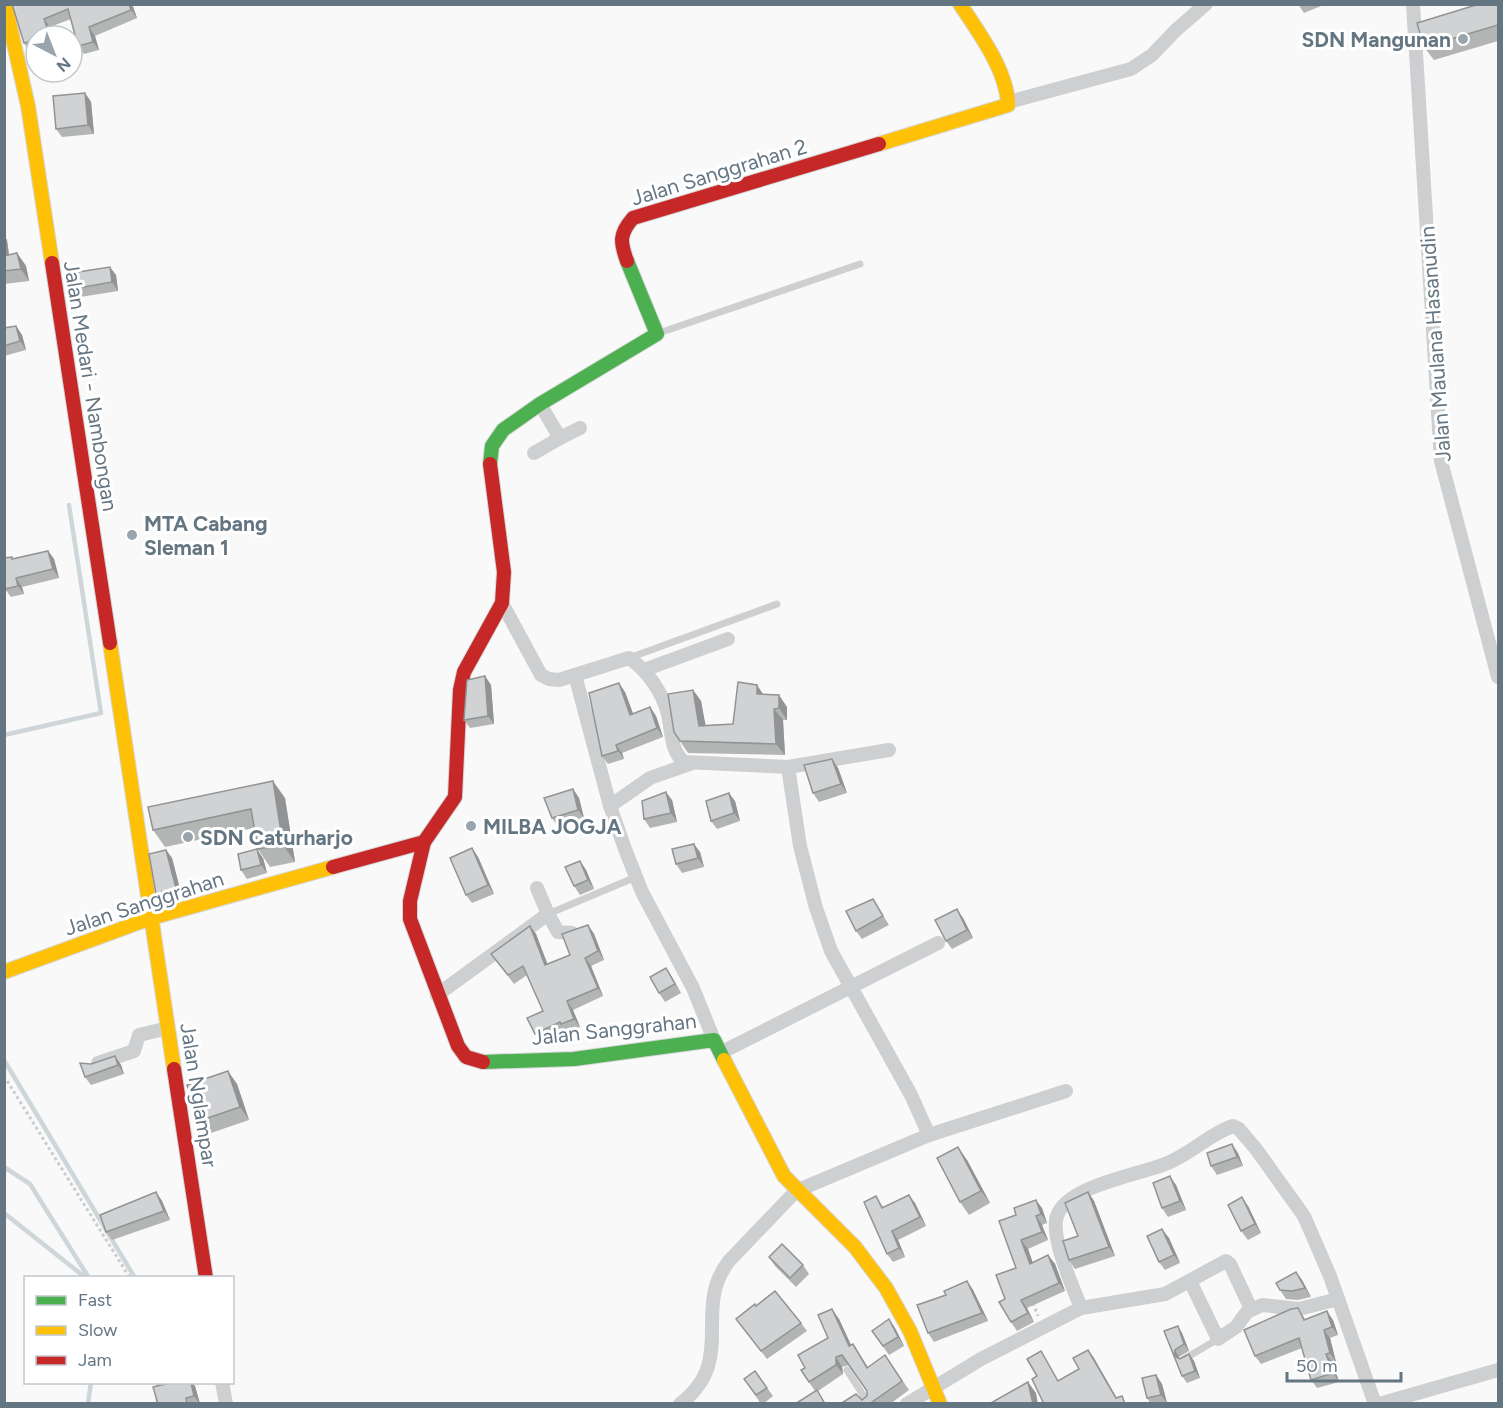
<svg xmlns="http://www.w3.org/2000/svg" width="1503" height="1408" font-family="Figtree,sans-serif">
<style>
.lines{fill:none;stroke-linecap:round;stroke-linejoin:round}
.stream{stroke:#ced6d9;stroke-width:4.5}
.fast-casing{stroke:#d5d6d7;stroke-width:16}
.slow-casing{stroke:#d5d6d7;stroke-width:16}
.jam-casing{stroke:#d5d6d7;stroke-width:16}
.path{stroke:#cbcccd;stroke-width:3;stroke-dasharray:3 3;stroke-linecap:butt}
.lane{stroke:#cecfd0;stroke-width:7}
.street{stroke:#cecfd0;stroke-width:14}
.fast{stroke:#4caf50;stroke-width:14}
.slow{stroke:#ffc107;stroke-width:14}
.jam{stroke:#c62828;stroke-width:14}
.wall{fill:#b3b5b5}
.shaded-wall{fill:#929394}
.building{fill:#d0d2d3;stroke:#929394;stroke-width:1.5}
.poi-dot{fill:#99a4ac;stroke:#fff;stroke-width:2}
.labels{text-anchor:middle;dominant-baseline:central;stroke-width:6;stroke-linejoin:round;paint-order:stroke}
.poi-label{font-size:21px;font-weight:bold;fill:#657683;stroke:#fff;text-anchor:start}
.street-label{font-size:21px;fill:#657683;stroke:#fff}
</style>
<rect width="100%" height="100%" fill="#f9f9f9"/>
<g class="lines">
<g class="stream">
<path d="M4 735 101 713 69 505"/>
<path d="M4 1060 135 1278"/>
<path d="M4 1167 30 1184 89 1278"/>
<path d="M4 1213 86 1278"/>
<path d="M88 1404 91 1382"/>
<path d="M158 1404V1382"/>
</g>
<defs>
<g id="fast">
<path d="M490 464 492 446 503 430 540 404 657 334 627 261"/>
<path d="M483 1062 574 1059 714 1040 724 1060"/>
</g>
<g id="slow">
<path d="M5 4 28 106 52 263"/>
<path d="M879 144 1008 105C1007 70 979 33 960 4"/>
<path d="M110 643 174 1069"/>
<path d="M4 972 151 918 333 867"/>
<path d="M724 1060 784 1176 855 1247 886 1288 910 1331 940 1404"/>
</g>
<g id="jam">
<path d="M627 261C620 242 619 234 633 218L879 144"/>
<path d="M52 263 110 643"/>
<path d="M424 842 455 797 460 690 464 672 502 603 504 572 490 464"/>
<path d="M333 867 424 842 410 901V919L458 1046 466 1057 483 1062"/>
<path d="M174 1069 206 1278"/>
</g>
</defs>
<use href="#fast" class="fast-casing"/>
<use href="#slow" class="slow-casing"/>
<use href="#jam" class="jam-casing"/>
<g class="path">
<path d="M4 1076 130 1278"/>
<path d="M1033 1303 1038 1316"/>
</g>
<g class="lane">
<path d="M659 333 860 264"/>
<path d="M629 658 777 604"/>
<path d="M548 914 636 877"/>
<path d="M1184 1359 1218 1339"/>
<path d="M847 1370 869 1404"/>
</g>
<g class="street">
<path d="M1413 4 1441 461 1498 677"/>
<path d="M1009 102 1131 69 1152 55 1176 30 1206 4"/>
<path d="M560 438 580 428"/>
<path d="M534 453 560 438 540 404"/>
<path d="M502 603 541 675 549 679 559 680 629 658C648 671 662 692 668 714 672 731 670 750 684 762L788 767 800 846 816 908 831 951 911 1095 929 1135 796 1191 729 1261C691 1310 738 1360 680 1404"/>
<path d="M644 670 728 639"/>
<path d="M575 675 610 806 625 849 642 892 693 988 714 1040"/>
<path d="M788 767 889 750"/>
<path d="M610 806 650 778 690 764"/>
<path d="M548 914 558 932 572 933"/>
<path d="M437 995 548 914 537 888"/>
<path d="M720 1053 938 943"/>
<path d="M98 1063 134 1051 139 1035 168 1028"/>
<path d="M929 1135 1066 1091"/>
<path d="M1190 1281 1218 1339 1236 1327 1247 1312 1262 1305 1299 1309 1338 1299"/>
<path d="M1081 1308 1165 1294 1226 1261 1230 1264 1251 1309"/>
<path d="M222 1382 226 1404"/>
<path d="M907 1404 981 1359 1081 1308C1073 1287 1050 1237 1057 1216 1067 1186 1138 1175 1165 1164 1190 1155 1209 1134 1233 1126L1239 1129 1256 1149 1304 1216 1330 1276 1375 1404"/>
<path d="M1379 1404 1498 1370"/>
</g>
<use href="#fast" class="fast"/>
<use href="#slow" class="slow"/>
<use href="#jam" class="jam"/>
</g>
<g class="wall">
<path d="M12 4H132L137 18 95 36 99 50 84 54 78 46 71 19 50 27 36 36V50L29 51 24 43Z"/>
<path d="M1298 4H1326L1304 13Z"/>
<path d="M1498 4V41L1434 60 1424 47Z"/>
<path d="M85 93 91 102 94 134 62 137 56 129Z"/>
<path d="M4 236 7 240 9 255 17 253 26 266 29 281 4 284Z"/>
<path d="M116 275 118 291 74 298 67 290Z"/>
<path d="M16 326 22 335 26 350 4 356V328Z"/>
<path d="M48 551 54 559 59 578 22 587 24 594 11 597 5 589Z"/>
<path d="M485 676 491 685 494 724 470 728 464 720Z"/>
<path d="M693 690 701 701 705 725 733 724 763 694 787 707V720H783L785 755 688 753 680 741Z"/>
<path d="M625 692 633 714 650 707 656 716 663 737 622 753 624 759 608 764 602 756Z"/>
<path d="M832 759 838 768 847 793 819 802 813 793Z"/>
<path d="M573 789 579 798 584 818 558 827 552 818Z"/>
<path d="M285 798 295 862 270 867 258 849 254 828 165 847 153 830Z"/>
<path d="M672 800 677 822 650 828 644 819Z"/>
<path d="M735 801 740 821 717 829 711 821Z"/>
<path d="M472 848 478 857 494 894 472 903 466 895Z"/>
<path d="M166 850 172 858 182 897 162 902 156 894Z"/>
<path d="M700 852 704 867 682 873 676 864Z"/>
<path d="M263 858 267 873 247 879 241 870Z"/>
<path d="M580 861 586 870 594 889 580 895 574 886Z"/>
<path d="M873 899 889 925 862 939 856 931Z"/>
<path d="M963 918 973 938 952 949 946 941Z"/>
<path d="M588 925 594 934 604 960 591 966 603 996 573 1010 580 1027 566 1033 565 1031 541 1042 535 1034 543 1011 527 975 514 984 491 954 530 926 536 934 547 964 570 955Z"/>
<path d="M666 968 681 993 665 1002 659 993Z"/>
<path d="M115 1056 121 1065 124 1074 91 1085 85 1077Z"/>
<path d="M237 1084 249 1120 208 1134 199 1121Z"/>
<path d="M1238 1153 1243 1166 1217 1175 1211 1166Z"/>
<path d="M967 1160 990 1203 969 1215 960 1202Z"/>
<path d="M1176 1185 1186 1210 1168 1217 1162 1208Z"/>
<path d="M156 1192 162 1201 170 1220 112 1240 106 1232Z"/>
<path d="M1088 1192 1094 1201 1115 1256 1075 1269 1069 1260 1078 1236Z"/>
<path d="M876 1196 883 1207 915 1203 926 1226 898 1240 905 1257 893 1262 887 1254Z"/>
<path d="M1248 1206 1261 1233 1248 1240 1241 1231Z"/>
<path d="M1042 1208 1047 1223 1042 1225 1048 1240 1028 1249 1033 1263 1048 1255 1055 1264 1065 1291 1027 1308 1034 1322 1017 1331 1011 1322 1005 1299 1016 1268V1215Z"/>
<path d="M1169 1238 1180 1263 1165 1270 1159 1262Z"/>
<path d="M769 1257 803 1265 809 1274 796 1287 775 1266Z"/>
<path d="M1296 1272 1302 1280 1311 1297 1298 1300 1286 1299 1280 1290Z"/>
<path d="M967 1281 973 1290 988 1321 934 1342 928 1333 946 1295Z"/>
<path d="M1298 1308 1305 1319 1333 1320 1338 1335 1330 1338 1336 1362 1333 1363 1339 1382 1317 1388 1311 1380 1302 1348 1261 1364 1255 1356Z"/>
<path d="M736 1319 801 1323 807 1331 767 1359Z"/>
<path d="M839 1319 851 1345 853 1344 868 1367 885 1355 909 1390 890 1404H840L862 1400 867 1396V1391L849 1365 842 1367 843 1374 818 1391 826 1404H795L815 1391 801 1370 805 1368 828 1338Z"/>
<path d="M889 1319 895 1328 904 1346 889 1355 872 1331Z"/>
<path d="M1164 1331 1182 1333 1189 1351 1179 1357V1358L1189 1354 1194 1361 1200 1378 1187 1383 1182 1376Z"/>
<path d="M755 1371 773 1396 763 1404H761L744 1379Z"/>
<path d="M1156 1375 1162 1384 1167 1403 1151 1404 1147 1398Z"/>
<path d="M195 1386 200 1404H158Z"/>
</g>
<g class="shaded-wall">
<path d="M129 4H132L137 18 131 10Z"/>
<path d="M44 19 50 27 53 36H50Z"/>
<path d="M89 27 95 36 99 50 93 42Z"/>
<path d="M85 93 91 102 94 134 88 125Z"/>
<path d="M4 236 7 240 11 269 4 260Z"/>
<path d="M17 253 26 266 29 281 21 269Z"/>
<path d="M110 267 116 275 118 291 112 282Z"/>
<path d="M16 326 22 335 26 350 20 341Z"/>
<path d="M48 551 54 559 59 578 53 569Z"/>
<path d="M16 578 22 587 24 594 18 586Z"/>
<path d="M485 676 491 685 494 724 488 716Z"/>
<path d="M619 683 625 692 637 724 630 715Z"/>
<path d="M757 685 765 697 757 694Z"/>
<path d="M693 690 701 701 708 738 699 726Z"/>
<path d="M779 695 787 707V720L779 708Z"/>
<path d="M650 707 656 716 663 737 657 728Z"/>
<path d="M774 709 783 720 785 755 776 744Z"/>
<path d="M616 745 622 753 624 759 618 751Z"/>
<path d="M832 759 838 768 847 793 841 784Z"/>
<path d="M273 781 285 798 295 862 283 845Z"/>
<path d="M573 789 579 798 584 818 578 810Z"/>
<path d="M666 792 672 800 677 822 671 813Z"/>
<path d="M729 793 735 801 740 821 734 813Z"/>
<path d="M694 844 700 852 704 867 698 858Z"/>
<path d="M472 848 478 857 494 894 488 885Z"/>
<path d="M257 849 263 858 267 873 261 865Z"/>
<path d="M166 850 172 858 182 897 176 888Z"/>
<path d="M580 861 586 870 594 889 588 880Z"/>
<path d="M957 909 963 918 973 938 967 930Z"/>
<path d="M588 925 594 934 604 960 598 951Z"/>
<path d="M530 926 536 934 551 973 545 965Z"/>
<path d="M585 958 591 966 603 996 598 988Z"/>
<path d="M666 968 672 977 681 993 675 984Z"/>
<path d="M567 1001 573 1010 580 1027 574 1019Z"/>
<path d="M115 1056 121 1065 124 1074 118 1065Z"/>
<path d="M228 1071 237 1084 249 1120 240 1107Z"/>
<path d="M1232 1144 1238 1153 1243 1166 1237 1157Z"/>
<path d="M958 1147 967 1160 990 1203 981 1191Z"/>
<path d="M1170 1176 1176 1185 1186 1210 1180 1201Z"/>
<path d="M156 1192 162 1201 170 1220 164 1211Z"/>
<path d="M1088 1192 1094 1201 1115 1256 1109 1247Z"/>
<path d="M909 1195 915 1203 926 1226 920 1217Z"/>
<path d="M1242 1197 1248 1206 1261 1233 1255 1224Z"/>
<path d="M1036 1200 1042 1208 1047 1223 1041 1214Z"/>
<path d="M1036 1216 1042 1225 1048 1240 1042 1232Z"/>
<path d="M1162 1229 1169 1238 1180 1263 1174 1255Z"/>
<path d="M892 1231 898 1240 905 1257 899 1248Z"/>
<path d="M1021 1240 1028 1249 1036 1272 1030 1264Z"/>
<path d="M1048 1255 1055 1264 1065 1291 1059 1283Z"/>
<path d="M1296 1272 1302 1280 1311 1297 1305 1288Z"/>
<path d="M967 1281 973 1290 988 1321 982 1313Z"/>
<path d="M1021 1300 1027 1308 1034 1322 1028 1313Z"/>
<path d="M832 1309 839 1319 856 1356 849 1346Z"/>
<path d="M1327 1311 1333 1320 1338 1335 1332 1327Z"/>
<path d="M889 1319 895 1328 904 1346 898 1337Z"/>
<path d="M1178 1326 1182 1333 1189 1351 1184 1344Z"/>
<path d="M1324 1330 1330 1338 1336 1362 1330 1353Z"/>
<path d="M1088 1350 1094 1358 1120 1404 1116 1398Z"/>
<path d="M1175 1350 1179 1357V1362L1174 1356Z"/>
<path d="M1189 1354 1194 1361 1200 1378 1195 1371Z"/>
<path d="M1326 1354 1333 1363 1339 1382 1333 1373Z"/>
<path d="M836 1357 842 1367 843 1374 836 1365Z"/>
<path d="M1156 1375 1162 1384 1167 1403 1161 1395Z"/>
<path d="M1028 1382 1036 1393 1038 1404H1033Z"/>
<path d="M191 1383H193L195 1386 200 1404 194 1396Z"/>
</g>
<g class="building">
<path d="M12 4H129L131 10 89 27 93 42 78 46 68 9 44 19 50 36H36V40L24 43Z"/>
<path d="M1479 4H1498V25L1424 47 1417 23Z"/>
<path d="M85 93 88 125 56 129 53 96Z"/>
<path d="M17 253 21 269 4 271V256Z"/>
<path d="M110 267 112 282 67 290 65 274Z"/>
<path d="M16 326 20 341 4 346V328Z"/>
<path d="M48 551 53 569 16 578 18 586 5 589 4 558 12 557V559Z"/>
<path d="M485 676 488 716 464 720 467 680Z"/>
<path d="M738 682 757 685V694L779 695V708L774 709 776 744 680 741 674 732 668 694 693 690 699 726 733 724Z"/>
<path d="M619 683 630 715 650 707 657 728 616 745 618 751 602 756 589 693Z"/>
<path d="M832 759 841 784 813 793 804 765Z"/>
<path d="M273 781 283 845 258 849 251 809 153 830 148 807Z"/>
<path d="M573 789 578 810 552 818 544 798Z"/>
<path d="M666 792 671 813 644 819 642 801Z"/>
<path d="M729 793 734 813 711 821 706 801Z"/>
<path d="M694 844 698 858 676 864 672 849Z"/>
<path d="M472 848 488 885 466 895 450 858Z"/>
<path d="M257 849 261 865 241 870 238 854Z"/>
<path d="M166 850 176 888 156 894 149 854Z"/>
<path d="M580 861 588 880 574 886 565 867Z"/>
<path d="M873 899 883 916 856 931 846 911Z"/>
<path d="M957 909 967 930 946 941 935 920Z"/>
<path d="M588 925 598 951 585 958 598 988 567 1001 574 1019 561 1024 560 1022 535 1034 527 1018 543 1011 523 966 508 975 491 954 530 926 545 965 570 955 562 934Z"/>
<path d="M666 968 675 984 659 993 650 977Z"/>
<path d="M115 1056 118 1065 85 1077 80 1063 91 1064Z"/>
<path d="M228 1071 240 1107 199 1121 187 1085Z"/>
<path d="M1232 1144 1237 1157 1211 1166 1207 1153Z"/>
<path d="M958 1147 981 1191 960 1202 937 1158Z"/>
<path d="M1170 1176 1180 1201 1162 1208 1153 1183Z"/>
<path d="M156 1192 164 1211 106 1232 100 1215Z"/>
<path d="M1088 1192 1109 1247 1069 1260 1063 1241 1078 1236 1065 1203Z"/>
<path d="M909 1195 920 1217 892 1231 899 1248 887 1254 864 1202 876 1196 882 1208Z"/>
<path d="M1242 1197 1255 1224 1241 1231 1228 1205Z"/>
<path d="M1036 1200 1041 1214 1036 1216 1042 1232 1021 1240 1030 1264 1048 1255 1059 1283 1021 1300 1028 1313 1011 1322 999 1302 1005 1299 996 1275 1016 1268 999 1221 1016 1215 1014 1208Z"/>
<path d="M1162 1229 1174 1255 1159 1262 1147 1236Z"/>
<path d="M782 1244 803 1265 790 1278 769 1257Z"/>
<path d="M1296 1272 1305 1288 1292 1291 1280 1290 1276 1283Z"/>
<path d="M967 1281 982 1313 928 1333 917 1305 946 1295 944 1291Z"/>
<path d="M775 1291 801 1323 761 1351 736 1319 755 1304 756 1306Z"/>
<path d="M1298 1308 1304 1320 1327 1311 1332 1327 1324 1330 1330 1353 1326 1354 1333 1373 1311 1380 1299 1338 1255 1356 1244 1330 1291 1309Z"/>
<path d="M832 1309 849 1346 853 1344 867 1368 885 1355 902 1381 869 1404H840L856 1394 862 1400 867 1396V1391L842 1355 836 1357V1365L809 1382 801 1370 805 1368 798 1355 828 1338 818 1315Z"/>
<path d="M889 1319 898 1337 883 1346 872 1331Z"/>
<path d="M1178 1326 1184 1344 1175 1350 1174 1356 1180 1359 1189 1354 1195 1371 1182 1376 1164 1331Z"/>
<path d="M1088 1350 1116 1398 1122 1396 1125 1404H1044L1032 1379 1037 1376 1027 1359 1041 1351 1058 1381 1079 1369 1073 1358Z"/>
<path d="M755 1371 767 1388 756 1395 744 1379Z"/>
<path d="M1156 1375 1161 1395 1147 1398 1142 1378Z"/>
<path d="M1028 1382 1033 1404H989Z"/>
<path d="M170 1383H191L194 1396 186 1398 187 1404H158L153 1387Z"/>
<path d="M817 1390 825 1404H795Z"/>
</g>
<g class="poi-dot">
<circle cx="1463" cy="39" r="6"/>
<circle cx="132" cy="535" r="6"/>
<circle cx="471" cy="826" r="6"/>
<circle cx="188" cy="837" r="6"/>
</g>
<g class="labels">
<g class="poi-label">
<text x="1451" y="39" text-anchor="end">SDN Mangunan</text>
<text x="144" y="523">MTA Cabang<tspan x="144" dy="24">Sleman 1</tspan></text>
<text x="483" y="826">MILBA JOGJA</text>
<text x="200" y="837">SDN Caturharjo</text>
</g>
<g class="street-label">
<text transform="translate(719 172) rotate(-17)">Jalan Sanggrahan 2</text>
<text transform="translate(1435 344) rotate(-94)">Jalan Maulana Hasanudin</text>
<text transform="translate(91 386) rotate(81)">Jalan Medari - Nambongan</text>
<text transform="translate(144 903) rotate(-18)">Jalan Sanggrahan</text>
<text transform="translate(614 1029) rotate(-6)">Jalan Sanggrahan</text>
<text transform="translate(199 1095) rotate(81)">Jalan Nglampar</text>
</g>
</g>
<rect width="1503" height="1408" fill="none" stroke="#657683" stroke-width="12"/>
<rect x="24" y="1276" width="210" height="108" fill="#ffffff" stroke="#c1c8cd" stroke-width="1.5"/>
<rect x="36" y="1296" width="30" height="9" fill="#4caf50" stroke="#c1c8cd" stroke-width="1.5"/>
<text x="78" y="1306" font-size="18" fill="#657683">Fast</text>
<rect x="36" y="1326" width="30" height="9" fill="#ffc107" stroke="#c1c8cd" stroke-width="1.5"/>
<text x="78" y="1336" font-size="18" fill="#657683">Slow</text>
<rect x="36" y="1356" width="30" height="9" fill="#c62828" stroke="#c1c8cd" stroke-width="1.5"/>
<text x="78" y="1366" font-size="18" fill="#657683">Jam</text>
<g transform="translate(54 54) rotate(138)"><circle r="28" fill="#ffffff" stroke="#c1c8cd" stroke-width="1.5"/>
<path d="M0-4.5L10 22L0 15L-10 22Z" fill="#99a4ac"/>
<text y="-9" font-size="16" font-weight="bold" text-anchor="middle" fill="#657683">N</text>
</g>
<path d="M1287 1372v9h114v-9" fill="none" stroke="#657683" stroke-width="3"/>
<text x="1296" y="1372" font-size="18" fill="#657683" stroke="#ffffff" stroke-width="4.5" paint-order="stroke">50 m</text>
</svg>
